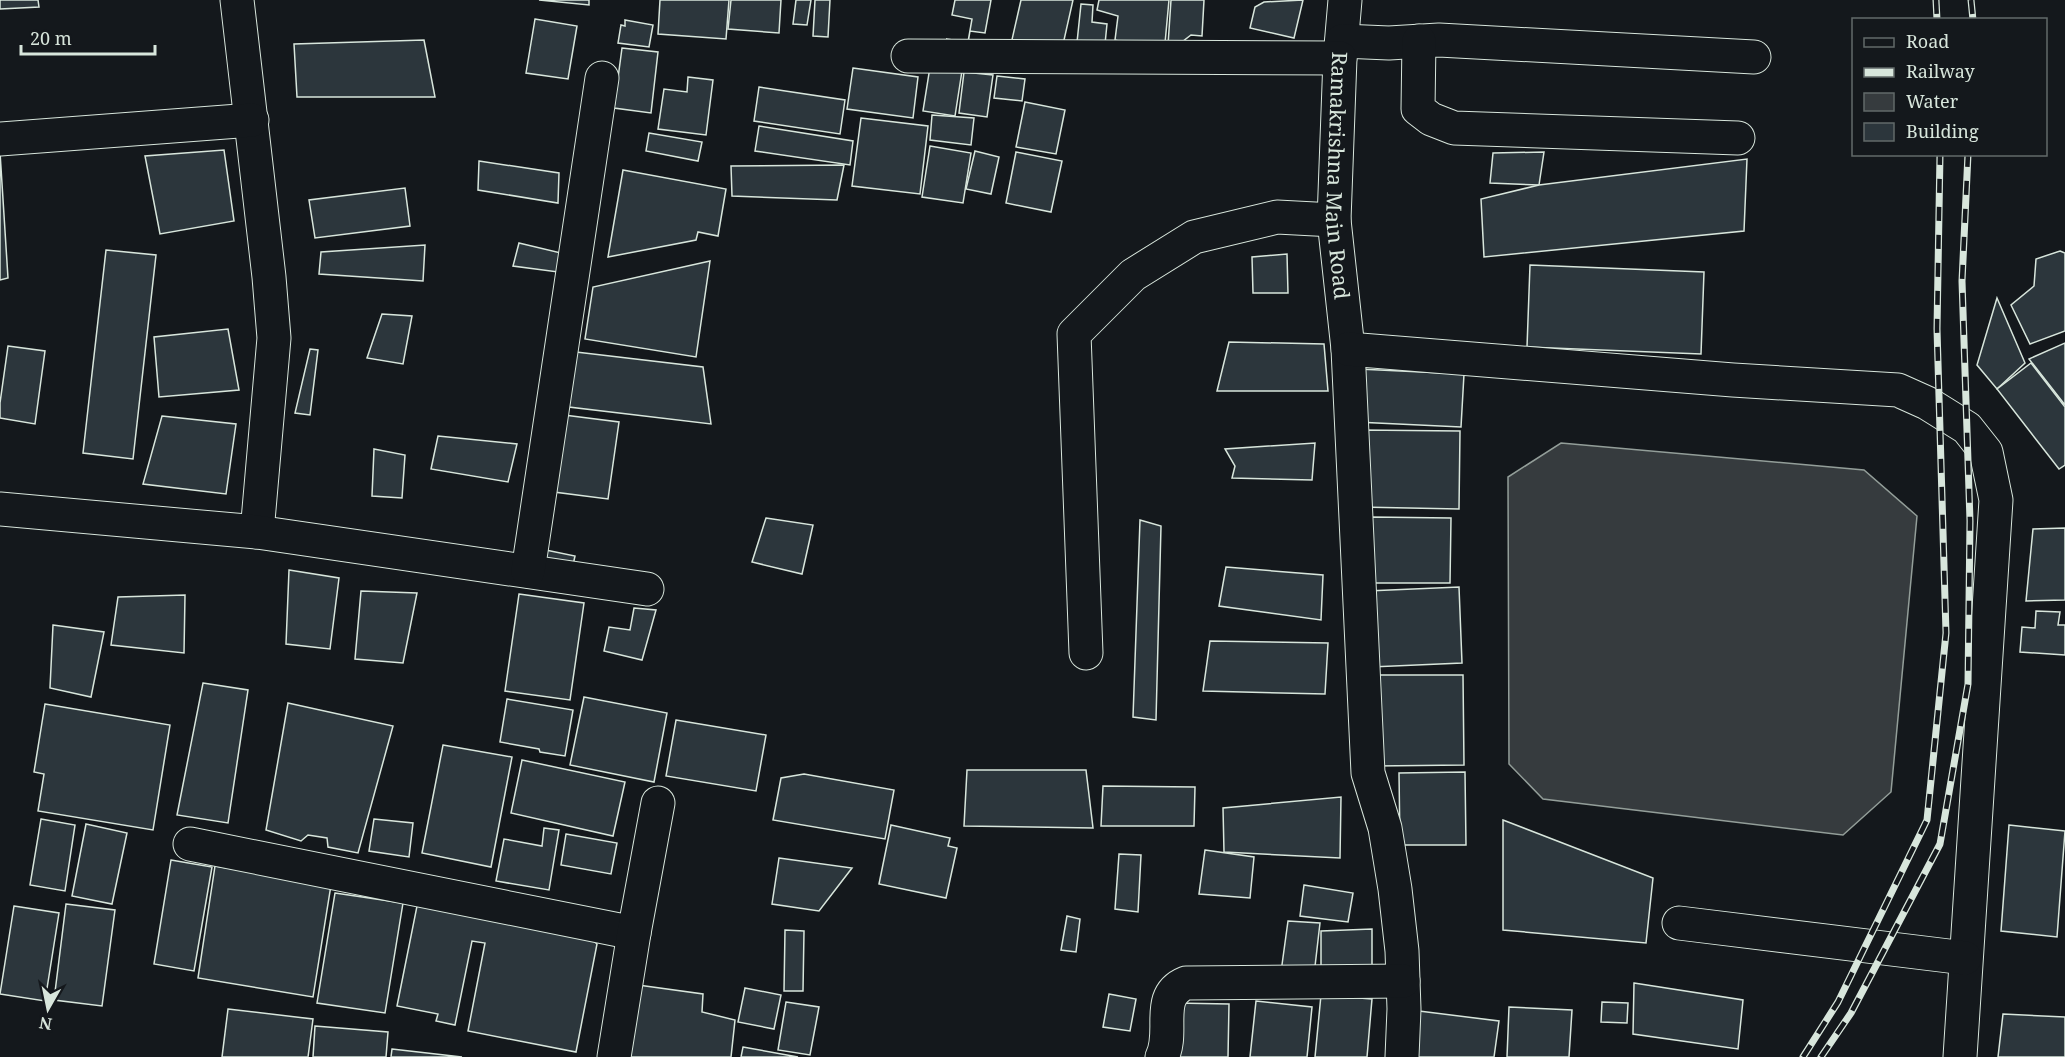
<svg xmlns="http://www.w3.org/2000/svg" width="2065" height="1057" font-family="'Noto Serif',serif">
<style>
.water{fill:#363b3e;stroke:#939e99;stroke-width:1.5}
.building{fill:#2c363c;stroke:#d8e6dc;stroke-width:1.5}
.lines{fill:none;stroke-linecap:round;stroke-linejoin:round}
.minor-casing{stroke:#d8e6dc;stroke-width:35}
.minor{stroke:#14181c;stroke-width:33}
.rail-casing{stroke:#d8e6dc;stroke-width:7}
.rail{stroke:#14181c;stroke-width:4.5;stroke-dasharray:14;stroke-linecap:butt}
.labels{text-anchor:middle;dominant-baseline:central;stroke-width:4.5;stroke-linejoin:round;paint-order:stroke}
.street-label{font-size:21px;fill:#d8e6dc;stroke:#14181c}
</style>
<rect width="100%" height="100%" fill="#14181c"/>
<path class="water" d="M1561 443 1864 470 1917 516 1891 792 1843 835 1543 799 1509 764 1508 477Z"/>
<g class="building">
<path d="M0 0H38L39 7 0 9Z"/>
<path d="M539 0H589V5Z"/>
<path d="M660 0H729L726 39 658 34Z"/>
<path d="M731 0H781L779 33 728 29Z"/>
<path d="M796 0H811L807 25 793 24Z"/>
<path d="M815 0H830L828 37 813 36Z"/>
<path d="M955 0H991L985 33 970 31 968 43 946 39 968 42 972 19 952 15Z"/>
<path d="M1021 0H1073L1062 49 1011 44Z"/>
<path d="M1099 0H1169L1164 54 1115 40 1118 16 1097 10Z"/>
<path d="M1171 0H1204L1202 36 1191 35 1174 48 1168 45Z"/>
<path d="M1303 0 1294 38 1250 28 1255 7 1264 2Z"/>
<path d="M1081 4 1093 5 1092 22 1107 24 1104 54 1076 52Z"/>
<path d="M535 19 577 26 568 79 526 73Z"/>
<path d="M625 20 653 25 649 47 618 43 621 25 625 26Z"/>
<path d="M424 40 435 97H297L294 44Z"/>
<path d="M622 48 658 52 651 113 614 108Z"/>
<path d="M930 67 962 71 955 116 923 111Z"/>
<path d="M853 68 918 77 913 118 847 109Z"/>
<path d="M964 72 993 75 987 117 959 113Z"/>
<path d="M997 76 1025 79 1022 101 994 98Z"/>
<path d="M688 77 713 80 706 135 658 129 664 89 687 92Z"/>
<path d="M759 87 845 100 840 134 754 121Z"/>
<path d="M1025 102 1065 110 1056 154 1016 147Z"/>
<path d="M932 115 974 118 971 145 930 140Z"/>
<path d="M861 118 928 126 920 194 852 186Z"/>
<path d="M759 126 853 141 850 165 755 151Z"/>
<path d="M649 133 702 142 698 161 646 151Z"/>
<path d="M930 146 971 153 963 203 922 197Z"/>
<path d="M224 150 234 221 160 234 145 156Z"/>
<path d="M975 151 999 157 991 194 966 189Z"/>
<path d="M0 152 8 278 0 280Z"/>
<path d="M1016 152 1062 161 1051 212 1006 203Z"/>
<path d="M1544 152 1539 185 1490 183 1493 153Z"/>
<path d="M1747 159 1744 231 1484 257 1481 199 1539 185Z"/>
<path d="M479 161 559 173 558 203 478 190Z"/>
<path d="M844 165 837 200 732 196 731 166Z"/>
<path d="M623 170 726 189 718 236 698 232 696 240 608 257Z"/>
<path d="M405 188 410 226 315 238 309 200Z"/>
<path d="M519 243 561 253 558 272 513 266Z"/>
<path d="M425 245 423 281 319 274 321 252Z"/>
<path d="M106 250 156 255 133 459 83 453Z"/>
<path d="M2060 251 2065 253V331L2030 344 2011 305 2034 286 2036 259Z"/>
<path d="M1287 254 1288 293H1253L1252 257Z"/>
<path d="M710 261 696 357 585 339 593 287Z"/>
<path d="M1530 265 1704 272 1701 354 1527 347Z"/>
<path d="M1997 298 2025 363 1997 389 1977 365Z"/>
<path d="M382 314 412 316 403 364 367 358Z"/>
<path d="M228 329 239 390 159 397 154 337Z"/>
<path d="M1229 342 1324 344 1328 391H1217Z"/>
<path d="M2065 343V405L2029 359Z"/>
<path d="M8 346 45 351 35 424 0 418V403Z"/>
<path d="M310 349 318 350 310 415 295 413Z"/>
<path d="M576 352 703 367 711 424 569 407Z"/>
<path d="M2031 363 2065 407V465L2059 469 1997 389Z"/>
<path d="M1358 369 1464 374 1461 427 1356 422Z"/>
<path d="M564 415 619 422 608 499 554 492Z"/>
<path d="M162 416 236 424 226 494 143 484Z"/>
<path d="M1360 430 1460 431 1459 509 1359 507Z"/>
<path d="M438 436 517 444 508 482 431 469Z"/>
<path d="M1315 443 1312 480 1232 478 1235 466 1225 449Z"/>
<path d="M374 449 405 455 402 498 372 496Z"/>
<path d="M1370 517 1451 518 1450 583H1370Z"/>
<path d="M766 518 813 525 802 574 752 562Z"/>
<path d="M1140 520 1161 526 1156 720 1133 717Z"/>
<path d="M2065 528V600L2026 601 2033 529Z"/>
<path d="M541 549 575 556 571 574 540 561Z"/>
<path d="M1226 567 1323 575 1321 620 1219 606Z"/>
<path d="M289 570 339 578 330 649 286 644Z"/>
<path d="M1459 587 1462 663 1371 667 1367 591Z"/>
<path d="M361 591 417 593 403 663 355 659Z"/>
<path d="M519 594 584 603 570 700 505 691Z"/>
<path d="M185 595 184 653 111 645 118 597Z"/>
<path d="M634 608 656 610 642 660 604 651 609 627 630 630Z"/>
<path d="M2036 611 2060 612 2058 625H2065V655L2020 652 2022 627 2035 628Z"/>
<path d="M53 625 104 632 91 697 50 688Z"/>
<path d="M1210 641 1328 643 1325 694 1203 691Z"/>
<path d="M1374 675H1463L1464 765 1375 766Z"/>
<path d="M203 683 248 690 228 823 177 815Z"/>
<path d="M584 697 667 713 654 782 570 765Z"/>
<path d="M507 699 573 710 565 756 540 752 539 749 500 742Z"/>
<path d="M288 703 393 726 358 853 328 847 327 838 308 835 301 841 266 830Z"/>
<path d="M45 704 170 725 153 830 38 811 44 774 34 772Z"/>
<path d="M676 720 766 735 756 791 666 776Z"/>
<path d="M443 745 512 757 491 867 422 853Z"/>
<path d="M522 760 625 782 613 836 511 813Z"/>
<path d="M967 770H1086L1093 828 964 826Z"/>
<path d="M1465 772 1466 845H1400L1399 773Z"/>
<path d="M804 774 894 790 885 839 773 820 781 778Z"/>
<path d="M1103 786 1195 787 1194 826H1101Z"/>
<path d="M1341 797 1340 858 1224 852 1223 808Z"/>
<path d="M41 819 75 825 65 891 30 885Z"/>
<path d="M374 819 413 823 409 857 369 851Z"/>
<path d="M1503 820 1653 878 1646 943 1503 930Z"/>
<path d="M86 824 127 833 112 904 72 896Z"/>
<path d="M891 825 950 838 948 846 957 848 946 898 879 884Z"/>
<path d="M2009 825 2065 831 2057 937 2001 931Z"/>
<path d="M544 828 559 830 549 890 496 881 504 839 542 846Z"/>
<path d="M566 834 617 843 611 874 561 865Z"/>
<path d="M1205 850 1254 857 1250 898 1199 894Z"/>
<path d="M1119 854 1141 855 1138 912 1115 909Z"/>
<path d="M779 858 852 868 819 911 772 904Z"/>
<path d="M171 860 212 867 194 971 154 964Z"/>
<path d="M215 866 331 885 313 997 198 978Z"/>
<path d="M1304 885 1353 893 1348 922 1300 916Z"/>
<path d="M335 893 403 903 385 1013 317 1003Z"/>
<path d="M66 904 115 910 102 1006 54 1000Z"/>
<path d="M14 906 59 913 45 1001 0 994Z"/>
<path d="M417 906 580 929 597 944 576 1052 468 1031 485 943 472 941 455 1025 436 1021 438 1014 397 1006Z"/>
<path d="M1067 916 1080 919 1076 952 1061 950Z"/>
<path d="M1288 921 1320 923 1314 975 1281 972Z"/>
<path d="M1372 929V975L1321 973V931Z"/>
<path d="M785 930 804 931 803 991H784Z"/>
<path d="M1634 983 1743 1000 1738 1049 1633 1034Z"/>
<path d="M638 985 703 994 702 1012 735 1020 731 1057H624Z"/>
<path d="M745 988 781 995 774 1029 738 1022Z"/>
<path d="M1109 994 1136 999 1130 1031 1103 1027Z"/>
<path d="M1321 995 1372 999 1367 1057H1315Z"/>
<path d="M1256 1001 1312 1007 1307 1057H1250Z"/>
<path d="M786 1002 819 1007 810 1055 778 1050Z"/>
<path d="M1602 1002 1628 1003 1627 1023 1601 1022Z"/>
<path d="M1175 1003 1229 1004 1228 1057H1174Z"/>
<path d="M1509 1007 1572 1010 1569 1057H1507Z"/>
<path d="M228 1009 313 1019 308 1057H222Z"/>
<path d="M1419 1011 1499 1021 1494 1057H1413Z"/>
<path d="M2003 1014 2065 1017V1057H1998Z"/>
<path d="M315 1026 388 1032 386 1057H313Z"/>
<path d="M743 1047 798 1057H741Z"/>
<path d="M392 1049 462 1057H391Z"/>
</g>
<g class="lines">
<defs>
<g id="minor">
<path d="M237 0 269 277 274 338 257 532"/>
<path id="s1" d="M1345 0 1340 58 1334 220 1348 349 1368 773 1385 828 1395 889 1402 951 1404 1009 1402 1057"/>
<path d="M1342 41 1389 43 1439 40 1754 57"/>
<path d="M1419 41 1418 109 1431 119 1454 128 1738 138"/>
<path d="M908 56 1340 58"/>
<path d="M0 139 252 120"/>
<path d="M1348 349 1733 380 1898 390 1927 403 1967 428 1986 452 1996 500 1960 1057"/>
<path d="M0 509 257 532 647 589"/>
<path d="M528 571 602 78"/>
<path d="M1086 653 1074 334 1133 275 1194 237 1277 217 1334 220"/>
<path d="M190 844 634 933"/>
<path d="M1679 923 1965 958"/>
<path d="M614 1057 634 933 658 803"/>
<path d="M1162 1057C1175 1031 1154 996 1186 983L1403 981"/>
</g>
</defs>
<use href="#minor" class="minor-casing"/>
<use href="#minor" class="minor"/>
<defs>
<g id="rail">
<path d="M1936 0 1937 20"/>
<path d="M1971 0 1973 20"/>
<path d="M1803 1057 1838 1002 1927 820 1946 633 1937 329 1940 154"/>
<path d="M1821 1057 1851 1013 1940 844 1968 684 1970 521 1962 281 1968 154"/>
</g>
</defs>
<use href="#rail" class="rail-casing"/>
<use href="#rail" class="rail"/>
</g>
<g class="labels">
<g class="street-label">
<text stroke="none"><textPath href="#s1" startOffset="176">Ramakrishna Main Road</textPath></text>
</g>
</g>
<rect x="1852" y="18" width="195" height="138" fill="#14181c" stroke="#626a69" stroke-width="1.5"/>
<rect x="1864" y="38" width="30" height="9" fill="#14181c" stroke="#626a69" stroke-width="1.5"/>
<text x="1906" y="48" font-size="18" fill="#d8e6dc">Road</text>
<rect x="1864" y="68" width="30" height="9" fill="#d8e6dc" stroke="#626a69" stroke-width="1.5"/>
<text x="1906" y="78" font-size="18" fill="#d8e6dc">Railway</text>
<rect x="1864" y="93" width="30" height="18" fill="#363b3e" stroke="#626a69" stroke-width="1.5"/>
<text x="1906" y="108" font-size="18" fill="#d8e6dc">Water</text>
<rect x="1864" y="123" width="30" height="18" fill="#2c363c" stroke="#626a69" stroke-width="1.5"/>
<text x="1906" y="138" font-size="18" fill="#d8e6dc">Building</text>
<g transform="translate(48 1009) rotate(189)" stroke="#14181c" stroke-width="4.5" paint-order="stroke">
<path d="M0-4.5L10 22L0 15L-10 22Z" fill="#d8e6dc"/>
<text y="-9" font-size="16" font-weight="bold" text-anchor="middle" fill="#d8e6dc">N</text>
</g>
<path d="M21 45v9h134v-9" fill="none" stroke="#d8e6dc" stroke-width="3"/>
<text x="30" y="45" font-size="18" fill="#d8e6dc" stroke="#14181c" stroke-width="4.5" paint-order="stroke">20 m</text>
</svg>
